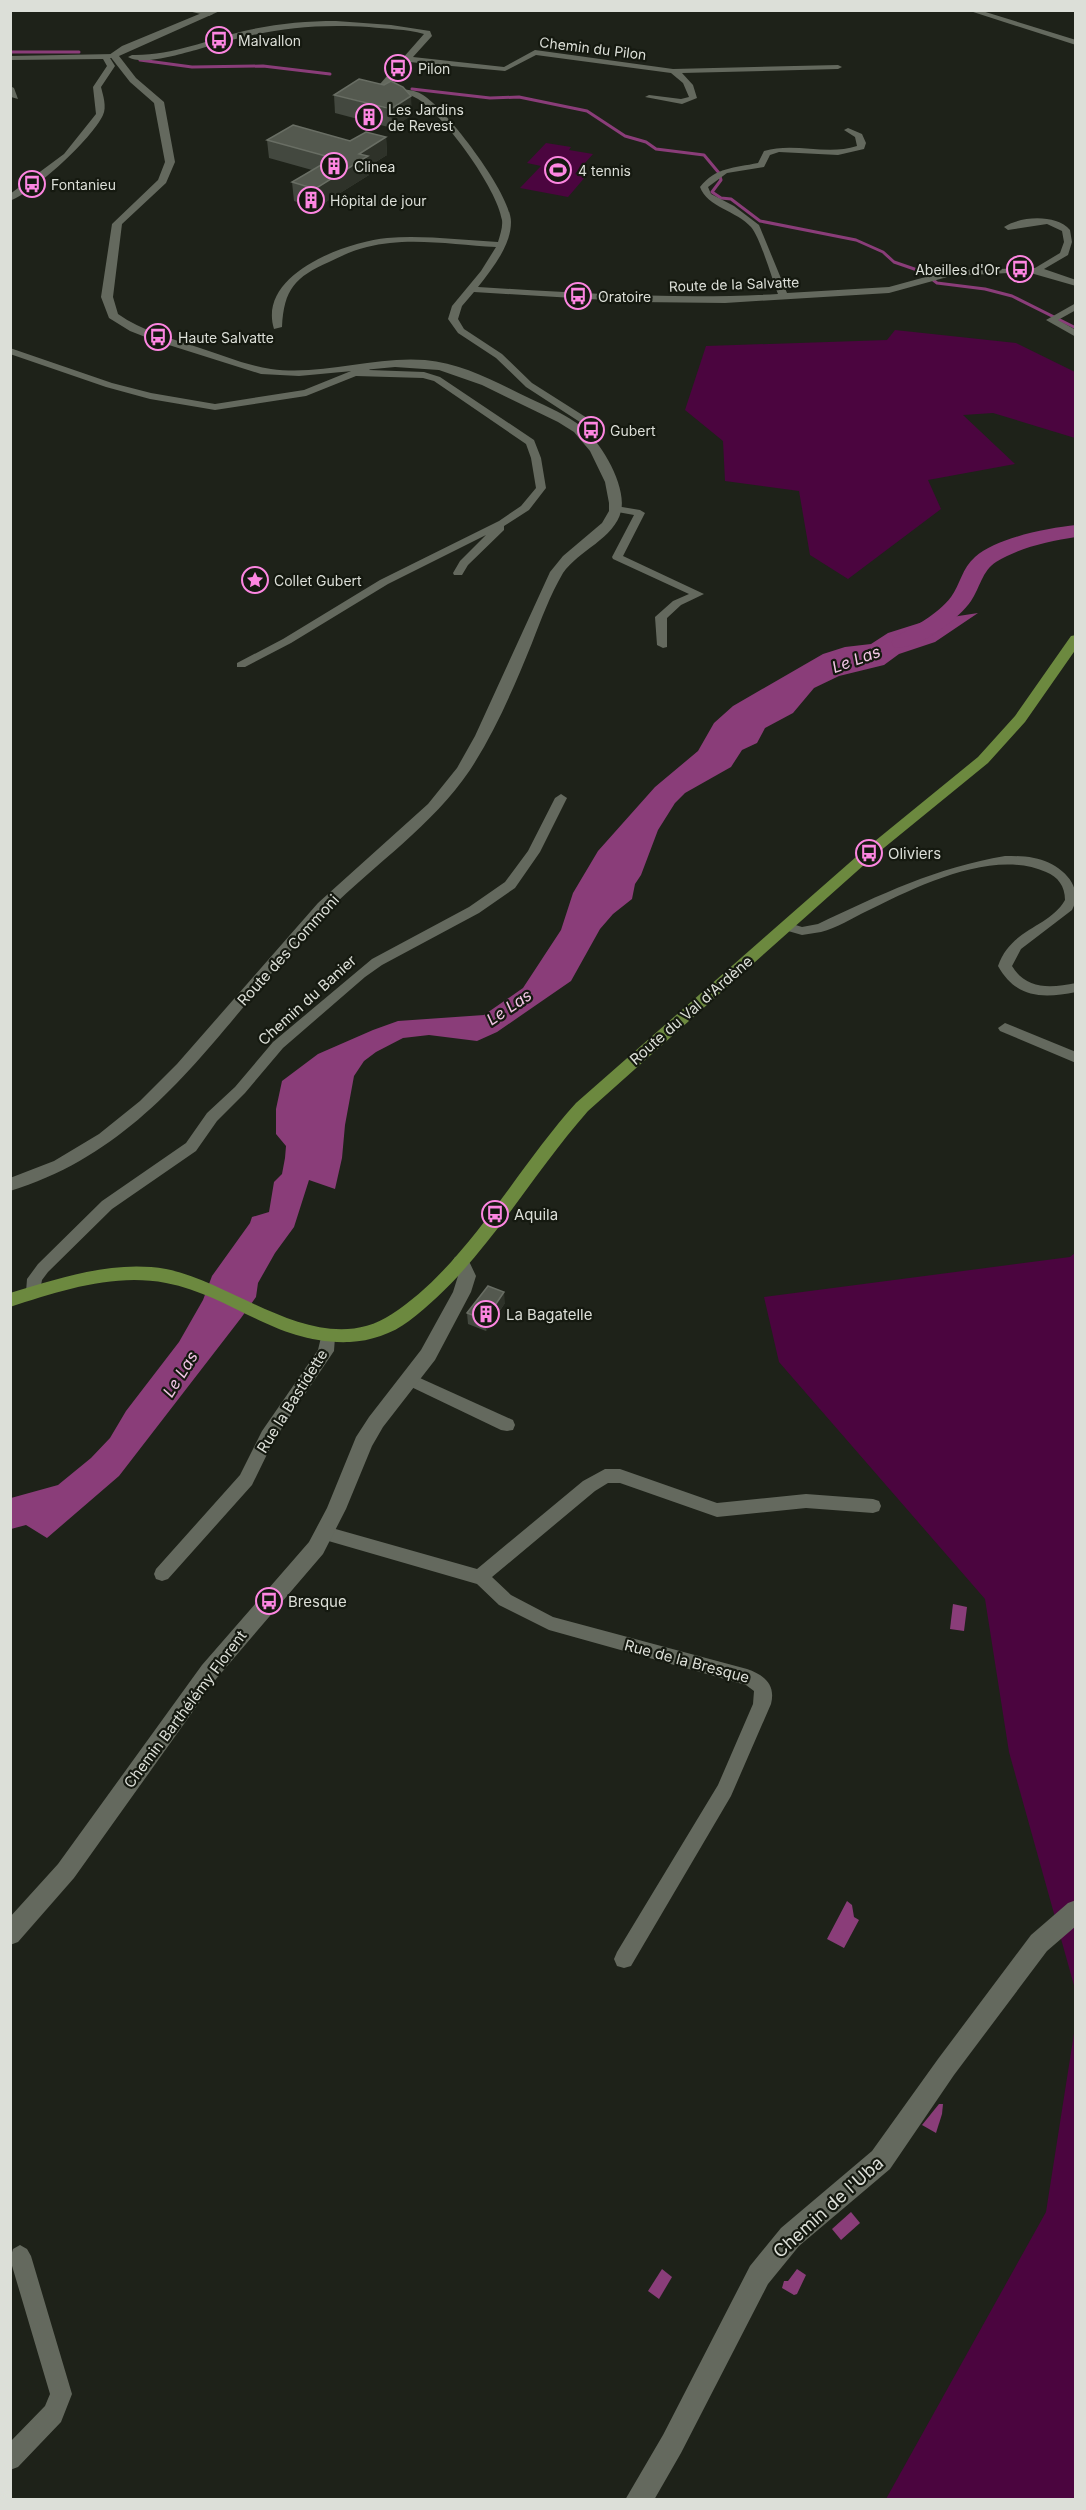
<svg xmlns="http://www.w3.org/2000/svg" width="1086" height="2510" font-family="Inter,sans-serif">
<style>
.green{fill:#4b053f}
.water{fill:#8a3d79}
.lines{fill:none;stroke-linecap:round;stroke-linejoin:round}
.stream{stroke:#8a3d79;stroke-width:3}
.river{fill:#8a3d79;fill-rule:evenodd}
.minor{fill:#64695e;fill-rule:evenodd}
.tertiary{fill:#64695e;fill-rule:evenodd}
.primary{fill:#6c893f;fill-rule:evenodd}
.wall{fill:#43483f}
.shaded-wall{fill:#2e3229}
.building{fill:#54594f;stroke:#696e64;stroke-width:1.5}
.labels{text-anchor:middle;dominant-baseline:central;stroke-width:4.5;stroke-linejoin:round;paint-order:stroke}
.far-poi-label{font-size:14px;fill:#dcdfd8;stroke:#151910;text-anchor:start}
.far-street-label{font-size:14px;fill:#dcdfd8;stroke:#151910}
.poi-label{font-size:15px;fill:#dcdfd8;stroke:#151910;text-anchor:start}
.street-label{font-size:15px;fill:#dcdfd8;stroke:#151910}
.water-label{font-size:16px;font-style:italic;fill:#f3c7e6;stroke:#151910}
.near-street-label{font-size:18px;fill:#dcdfd8;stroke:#151910}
</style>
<rect width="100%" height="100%" fill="#1e2219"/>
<g class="green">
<path d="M546 143 571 147 569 150 593 154 575 174 586 176 568 197 520 188 541 166 527 163Z"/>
<path d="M895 330 1016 343 1075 372V438L993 413 963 415 1015 464 928 480 941 509 848 579 810 555 799 491 725 481 723 441 685 410 706 346 887 340Z"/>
<path d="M1075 1253V1989L1009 1752 985 1599 779 1362 764 1297 1070 1257Z"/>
<path d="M1075 2027V2499H886L1046 2212Z"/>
</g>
<g class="water">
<path d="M978 613 935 642 899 654 884 665 839 676 814 688 793 713 765 728 757 743 742 750 731 767 685 793 675 803 658 830 641 875 635 884 632 899 613 914 600 929 571 981 497 1032 477 1041 429 1035 403 1038 376 1052 364 1061 354 1076 345 1125 342 1158 335 1189 309 1180 294 1227 275 1253 258 1283 256 1297 241 1318 119 1476 47 1538 26 1525 11 1529V1498L58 1485 91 1458 110 1438 126 1411 179 1342 203 1300 212 1276 250 1223 252 1217 269 1212 274 1182 282 1174 285 1158 286 1146 276 1134V1109L282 1081 318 1054 373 1030 398 1021 484 1015 523 988 561 930 573 893 598 851 655 787 698 751 714 723 733 706 823 654 845 647 871 644 888 633 926 621Z"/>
<path d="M953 1604 967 1607 964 1631 950 1629Z"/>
<path d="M847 1901 852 1905 854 1917 859 1920 844 1948 827 1939Z"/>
<path d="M939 2104H943L942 2114 936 2133 922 2125Z"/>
<path d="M851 2212 860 2223 841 2240 832 2229Z"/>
<path d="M662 2269 672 2277 659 2299 648 2291Z"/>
<path d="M797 2269 806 2275 797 2294 794 2295 782 2288 784 2281H788Z"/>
</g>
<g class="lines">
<g class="stream">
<path d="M10 52H79"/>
<path d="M140 60 192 67 263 66 330 74"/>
<path d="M412 89 490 98 519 97 587 111 625 136 646 142 656 149 704 155 719 173 721 180 712 192 721 198 731 199 760 221 856 240 883 252 894 262 923 272 937 283 985 289 1012 296 1076 328"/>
</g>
<path class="river" d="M1076 525V537C1049 541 1018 548 996 562 982 571 980 588 971 601 959 619 916 652 894 647L891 642 894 637C913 628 938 614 951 597 960 585 962 568 975 557 996 538 1047 528 1076 525Z"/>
<g class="minor">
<path d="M184 10H202L213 14 209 16Z"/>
<path d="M967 10H979L1076 40V45Z"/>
<path d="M336 21 391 25 430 31 432 36 413 57 504 67 535 50 673 69 838 65 842 67 838 69 682 73 693 85 697 98 682 104 645 97 649 95 681 99 689 97 683 83 671 73 536 55 505 71 409 62 388 84C398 91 413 88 423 95 447 110 511 194 511 222 511 246 492 269 478 287 578 293 677 300 778 294 772 279 760 237 751 227 737 211 707 207 700 187 716 167 734 168 758 163L764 151C795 142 827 156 857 146L855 137 844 130 848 128 862 134 866 143 864 149 838 155 779 152 770 155 764 167 727 173 708 187 711 194 734 206 759 225 787 293 889 287 951 270 1035 268 1060 253 1064 242 1062 231 1047 224 1008 230 1004 227C1021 216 1056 214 1070 230L1072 242 1068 255 1044 269 1076 280V286L1027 272 951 276 889 293 725 303 638 302 474 292 462 306 458 319 464 329 502 354 532 383 595 423V432L584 438 579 435 586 426 526 387 496 358 458 333 448 319 452 306 481 271 496 247C455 245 408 236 367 247 354 250 341 256 329 262 295 277 284 289 282 327L274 329C257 274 346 242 387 238 423 235 461 240 498 242 500 235 503 227 502 220 497 188 445 117 418 99 406 91 390 95 380 84L424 34C406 29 387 29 369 27 302 23 259 31 196 50 180 54 142 66 128 57L132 55C171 56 207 40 244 31 274 24 305 21 336 21Z"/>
<path d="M114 54H117V58H110L115 66 101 87C103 95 107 107 103 115 91 140 36 190 10 201V194L64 154 96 114 93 87 107 66 103 59 10 60V56Z"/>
<path d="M10 86 14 88 18 99 11 97Z"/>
<path d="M1076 303V310L1058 320 1076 330V337L1046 320Z"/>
<path d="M10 348 112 383 151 393 215 404 304 390 366 365 371 368 369 370 424 372 440 377 534 440 541 458 546 488 529 510 504 526V530L468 565 462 575H454L453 573 460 561 486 535 388 584 291 643 245 667H237V663L283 639 380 580 499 521 521 506 536 488 531 458 526 444 434 381 423 378 356 376 306 396 215 410 150 399 106 387 10 354Z"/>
<path d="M616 506 640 510 645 513 623 556 704 594 681 605 667 618V647L663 648 657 645 655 617 673 601 689 594 613 559 612 557 634 515 612 511 611 509Z"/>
<path d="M561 794 567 798 540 852 515 888 479 913 382 965 365 977 283 1048 245 1093 217 1121 196 1151 112 1209 48 1272 42 1280 39 1296H29L26 1292 27 1279 38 1264 102 1201 186 1143 207 1113 235 1087 273 1042 372 959 469 907 505 882 528 851 555 798Z"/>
<path d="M1005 856C1014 856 1024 856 1034 858 1057 862 1086 884 1072 910L1021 949 1012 966C1026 990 1051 988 1076 983V992C1042 999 1016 998 998 966 1011 928 1049 928 1065 900 1065 886 1058 877 1046 872 992 848 916 887 867 911 852 918 837 928 821 932L802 935 781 929 779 926 786 922 802 927 818 924C879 895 938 867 1005 856Z"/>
<path d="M1005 1023 1076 1052V1063L1000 1031 998 1028Z"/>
<path d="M327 1331 332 1333 335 1337 334 1351 274 1440 252 1485 168 1579 162 1581 156 1579 154 1574 156 1569 240 1475 262 1431 318 1350 322 1333Z"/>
<path d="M411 1374 513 1420 515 1425 513 1430 507 1431 501 1430 405 1384 403 1380 405 1376Z"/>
<path d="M605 1469H620L717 1503 806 1494 873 1499 879 1501 881 1506 879 1511 873 1513 806 1508 717 1517 620 1483H608L595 1491 492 1577 511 1595 553 1617 747 1669C764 1675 776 1684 771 1704L731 1796 631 1966 624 1968 617 1966 614 1959 617 1952 718 1785 753 1704 754 1691 746 1685 549 1630 499 1605 477 1584 325 1540 319 1538 317 1533 319 1528 325 1526 477 1569 583 1481Z"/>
<path d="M20 2245 27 2249 31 2256 72 2394 61 2422 18 2467 10 2470V2442L45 2406 50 2394 10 2259 13 2249Z"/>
</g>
<g class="tertiary">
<path d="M209 10H222L119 56 136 78 164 102 175 162 166 183 122 224 113 297 118 314C142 331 170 338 197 347 222 355 245 365 271 369 322 376 374 356 425 360 463 363 497 383 531 399 548 407 567 415 582 427 601 442 627 486 621 511 615 538 578 551 563 573 550 595 541 620 532 643 514 687 496 730 470 770 432 826 376 863 329 910 225 1014 161 1145 10 1191V1178L54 1161 99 1134 140 1101 177 1064 318 903 428 804 457 768 475 736 550 572 563 556 602 523 609 511V503L605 482 590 451 574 432 558 422 482 385 439 370 395 367 299 376 261 374 153 340 130 331 109 318 101 297 112 224 158 180 165 162 154 103 130 82 109 55 122 46Z"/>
<path d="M461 1255 467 1257 476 1276 471 1292 435 1360 383 1427 372 1446 346 1509 323 1554 216 1679 74 1878 18 1942 10 1945V1917L58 1864 202 1665 309 1542 327 1508 356 1437 369 1417 421 1350 453 1292 458 1276 452 1262 455 1257Z"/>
<path d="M1076 1900V1926L1047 1951 954 2075 890 2169 799 2246 768 2284 681 2453 654 2500H625L663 2435 750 2266 781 2228 872 2151 938 2059 1031 1935 1068 1903Z"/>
</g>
<path class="primary" d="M1076 635V649L1025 722 988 763 874 856 588 1111C527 1180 483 1265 409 1321 392 1334 370 1341 350 1342 275 1345 234 1296 166 1283 113 1273 60 1291 10 1307V1293C60 1278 113 1260 166 1269 237 1283 320 1362 392 1314 465 1267 517 1168 576 1103L864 850 978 757 1015 716 1071 636Z"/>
</g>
<g class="wall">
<path d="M334 95 412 115 392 128 335 113Z"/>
<path d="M386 137 387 155 369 166V175L316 208 294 201 292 182 312 170 269 158 267 140 350 141Z"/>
<path d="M505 1303 486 1331 468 1324 467 1313Z"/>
</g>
<g class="shaded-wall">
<path d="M411 96 412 115 392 128 391 109Z"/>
<path d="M386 137 387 155 369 166V175L316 208 315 189 359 154Z"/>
<path d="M504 1292 505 1303 486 1331 485 1320Z"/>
</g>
<g class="building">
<path d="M359 79 384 85 391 81 403 87 411 96 391 109 334 95Z"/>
<path d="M293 125 350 141 366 132 386 137 359 154 368 156 315 189 292 182 333 158 267 140Z"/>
<path d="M488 1286 504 1292 485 1320 467 1313Z"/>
</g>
<defs>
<symbol id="bus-ring" viewBox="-11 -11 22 22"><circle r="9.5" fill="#151910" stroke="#fd86e1" stroke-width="1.5"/><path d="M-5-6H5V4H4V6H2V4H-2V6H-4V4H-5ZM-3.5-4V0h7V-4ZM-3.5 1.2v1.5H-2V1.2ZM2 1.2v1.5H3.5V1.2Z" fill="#fd86e1"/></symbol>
<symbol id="building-ring" viewBox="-11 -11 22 22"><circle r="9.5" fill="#151910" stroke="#fd86e1" stroke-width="1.5"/><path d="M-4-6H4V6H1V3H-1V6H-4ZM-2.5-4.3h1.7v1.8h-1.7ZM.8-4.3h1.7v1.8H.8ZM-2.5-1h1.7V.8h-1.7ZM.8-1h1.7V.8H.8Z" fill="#fd86e1"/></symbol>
<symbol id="stadium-ring" viewBox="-11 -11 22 22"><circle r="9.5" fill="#151910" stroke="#fd86e1" stroke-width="1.5"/><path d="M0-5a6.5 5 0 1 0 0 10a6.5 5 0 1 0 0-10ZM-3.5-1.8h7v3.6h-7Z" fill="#fd86e1"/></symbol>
<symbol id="sight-ring" viewBox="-11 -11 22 22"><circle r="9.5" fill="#151910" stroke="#fd86e1" stroke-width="1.5"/><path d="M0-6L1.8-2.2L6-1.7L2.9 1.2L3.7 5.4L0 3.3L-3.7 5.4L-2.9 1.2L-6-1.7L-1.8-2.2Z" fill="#fd86e1"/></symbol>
</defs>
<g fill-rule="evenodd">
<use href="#bus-ring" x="204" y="25" width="30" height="30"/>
<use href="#bus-ring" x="383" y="53" width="30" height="30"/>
<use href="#building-ring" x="354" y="102" width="30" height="30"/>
<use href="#building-ring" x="319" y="151" width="30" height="30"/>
<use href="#stadium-ring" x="543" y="155" width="30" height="30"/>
<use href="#bus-ring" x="17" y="169" width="30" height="30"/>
<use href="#building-ring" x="296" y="185" width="30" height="30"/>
<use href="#bus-ring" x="1005" y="254" width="30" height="30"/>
<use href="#bus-ring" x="563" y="281" width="30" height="30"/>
<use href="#bus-ring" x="143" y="322" width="30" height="30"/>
<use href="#bus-ring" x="576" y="415" width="30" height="30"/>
<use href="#sight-ring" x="240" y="565" width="30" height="30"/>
<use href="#bus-ring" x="854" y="838" width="30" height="30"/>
<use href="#bus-ring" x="480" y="1199" width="30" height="30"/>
<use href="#building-ring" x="471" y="1299" width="30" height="30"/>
<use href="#bus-ring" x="254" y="1586" width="30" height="30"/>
</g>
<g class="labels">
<g class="far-poi-label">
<text x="238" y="40">Malvallon</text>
<text x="418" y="68">Pilon</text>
<text x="388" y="109">Les Jardins<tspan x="388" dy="16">de Revest</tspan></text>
<text x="354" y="166">Clinea</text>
<text x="578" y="170">4 tennis</text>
<text x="51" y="184">Fontanieu</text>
<text x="330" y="200">Hôpital de jour</text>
<text x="1000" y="269" text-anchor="end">Abeilles d'Or</text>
<text x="598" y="296">Oratoire</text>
<text x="178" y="337">Haute Salvatte</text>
<text x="610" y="430">Gubert</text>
<text x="274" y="580">Collet Gubert</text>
</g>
<g class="far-street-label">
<text transform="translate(593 48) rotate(7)">Chemin du Pilon</text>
<text transform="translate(734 284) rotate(-2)">Route de la Salvatte</text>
</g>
<g class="poi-label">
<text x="888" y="853">Oliviers</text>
<text x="514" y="1214">Aquila</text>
<text x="506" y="1314">La Bagatelle</text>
<text x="288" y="1601">Bresque</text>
</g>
<g class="street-label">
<text transform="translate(288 950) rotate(-48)">Route des Commoni</text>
<text transform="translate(307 1000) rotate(-42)">Chemin du Banier</text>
<text transform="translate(691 1010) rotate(-41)">Route du Val d'Ardène</text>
<text transform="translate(292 1401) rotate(-58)">Rue la Bastidette</text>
<text transform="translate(687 1661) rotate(15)">Rue de la Bresque</text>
<text transform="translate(185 1709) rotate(-53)">Chemin Barthélémy Florent</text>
</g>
<g class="water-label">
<text transform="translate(856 659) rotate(-20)">Le Las</text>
<text transform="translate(509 1007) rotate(-34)">Le Las</text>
<text transform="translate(180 1374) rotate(-58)">Le Las</text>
</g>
<g class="near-street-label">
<text transform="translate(828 2207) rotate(-42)">Chemin de l'Uba</text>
</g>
</g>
<rect width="1086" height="2510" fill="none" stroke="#dcdfd8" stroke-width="24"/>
</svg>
